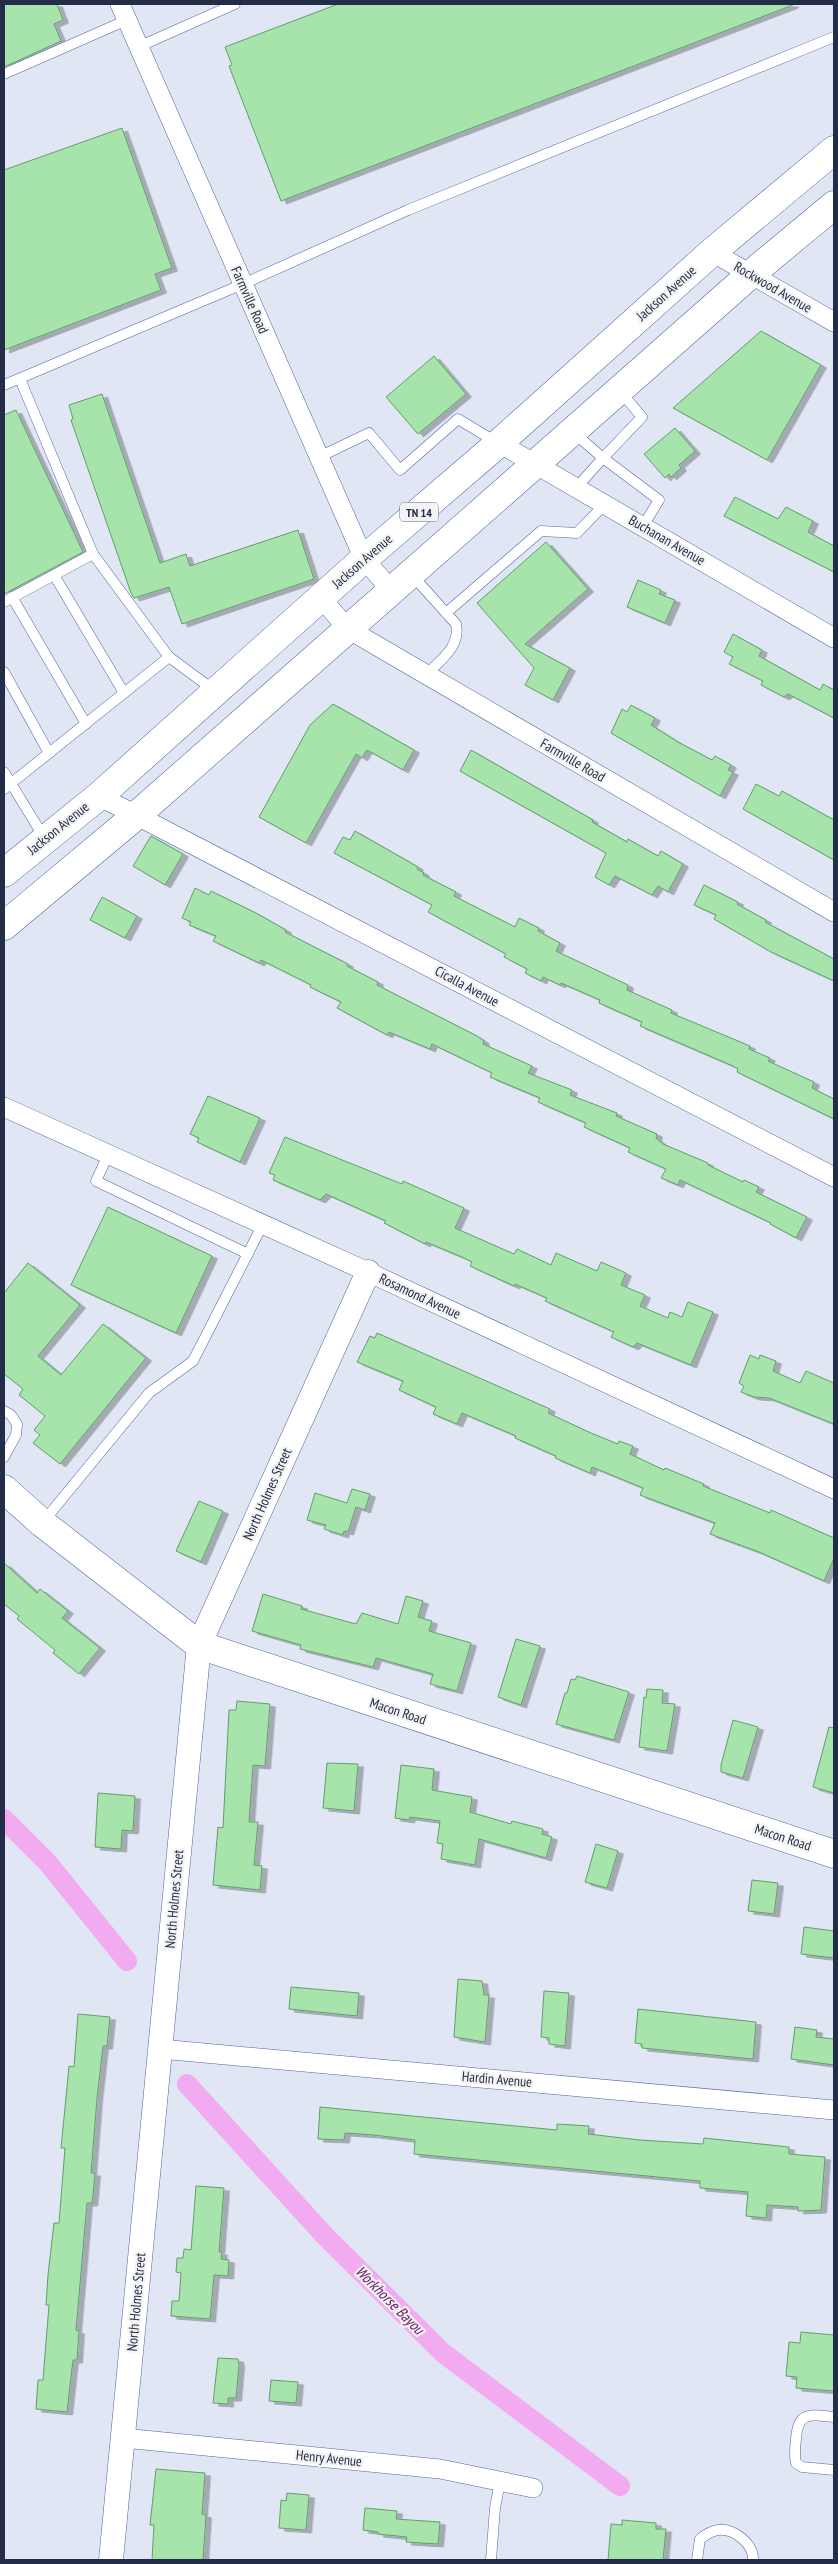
<svg xmlns="http://www.w3.org/2000/svg" width="838" height="2564" font-family="'PT Sans Narrow',sans-serif">
<style>
.lines{fill:none;stroke-linecap:round;stroke-linejoin:round}
.canal{stroke:#f2aaf1;stroke-width:20}
.building{fill:#a6e4ac;stroke:#629e6a;filter:url(#shadow)}
.service-casing{stroke:#5066a3;stroke-width:11}
.minor-casing{stroke:#5066a3;stroke-width:20}
.tertiary-casing{stroke:#5066a3;stroke-width:25}
.secondary-casing{stroke:#5066a3;stroke-width:29}
.primary-casing{stroke:#5066a3;stroke-width:29}
.service{stroke:#fff;stroke-width:10}
.minor{stroke:#fff;stroke-width:19}
.tertiary{stroke:#fff;stroke-width:24}
.secondary{stroke:#fff;stroke-width:28}
.primary{stroke:#fff;stroke-width:28}
.labels{text-anchor:middle;dominant-baseline:central;stroke-width:4.5;stroke-linejoin:round;paint-order:stroke}
.shield{fill:#f3f3f3;stroke:#61687b;stroke-width:1}
.shield-label{font-size:12px;font-weight:bold;fill:#232d48}
.street-label{font-size:14px;fill:#232d48;stroke:#f3f3f3}
.water-label{font-size:15px;font-style:italic;fill:#661168;stroke:#f3f3f3}
</style>
<defs>
<filter id="shadow"><feDropShadow dx="5.5" dy="3" stdDeviation="0" flood-color="#0004"/></filter>
</defs>
<rect width="100%" height="100%" fill="#e0e6f4"/>
<g class="lines">
<g class="canal">
<path d="M4 1819 48 1863 127 1961"/>
<path d="M187 2084 325 2236 443 2353 620 2486"/>
</g>
</g>
<g class="building">
<path d="M4 4H57L63 20 54 24 61 41 4 67Z"/>
<path d="M338 4H793V5L281 201 229 66 232 65 225 47Z"/>
<path d="M122 128 172 268 155 274 161 290 4 350V170Z"/>
<path d="M761 331 821 365 767 460 673 408Z"/>
<path d="M434 356 466 394 418 434 386 397Z"/>
<path d="M102 394 160 563 186 554 190 566 298 530 314 579 182 624 169 587 134 598 131 593 71 420 73 419 69 405Z"/>
<path d="M16 410 83 552 4 594V415Z"/>
<path d="M675 428 695 451 679 465 681 468 671 477 669 474 665 478 644 454Z"/>
<path d="M735 497 778 519 786 507 813 521 808 532 834 546V572L724 516Z"/>
<path d="M546 542 588 589 525 644 570 668 553 700 525 685 534 668 477 603Z"/>
<path d="M638 580 661 590 659 594 675 600 665 623 627 607Z"/>
<path d="M733 634 762 650 759 656 820 690 823 684 834 690V718L788 694 784 697 761 685 763 681 729 664 733 657 724 652Z"/>
<path d="M333 704 414 750 403 770 367 750 362 758 356 754 306 843 259 817 310 725Z"/>
<path d="M631 705 655 718 651 725 678 742 712 760 715 756 731 765 728 770 733 772 720 796 611 733 622 709 627 712Z"/>
<path d="M471 750 593 820 592 822 627 842 628 839 658 856 661 851 683 864 668 892 658 886 652 895 615 876 609 885 595 877 606 853 460 771Z"/>
<path d="M756 784 779 796 782 791 834 820V860L743 809Z"/>
<path d="M355 831 418 867 417 869 424 873 423 875 456 892 454 896 515 927 519 918 539 928 538 931 560 943 556 951 628 985 627 990 672 1010 671 1013 750 1046 749 1049 770 1058 768 1061 814 1082 812 1088 834 1099V1119L737 1072 738 1069 733 1066 640 1026 642 1022 599 1003 600 1000 561 983 560 985 543 977 541 981 525 973 527 969 504 957 506 954 428 912 432 905 334 853 343 837 350 840Z"/>
<path d="M151 836 183 854 165 885 133 866Z"/>
<path d="M704 885 738 902 737 904 766 920 765 922 834 959V981L771 952 714 919 716 915 694 905Z"/>
<path d="M195 888 209 895 211 891 256 913 286 930 285 932 348 964 347 966 378 982 377 985 477 1036 484 1041 483 1044 532 1066 528 1073 572 1090 570 1095 617 1113 616 1116 657 1134 656 1138 663 1144 708 1163V1165L743 1182 744 1180 759 1187 756 1192 807 1217 796 1238 770 1224 771 1223 680 1180 678 1185 661 1178 666 1169 628 1152 630 1148 584 1127 586 1123 538 1102 540 1098 490 1077 492 1073 432 1044 430 1049 389 1032 387 1035 337 1008 341 1002 310 987 311 985 261 960 259 963 213 941 216 936 189 925 191 922 182 918Z"/>
<path d="M102 897 137 916 125 938 90 920Z"/>
<path d="M208 1096 260 1118 240 1162 197 1142 199 1138 190 1134Z"/>
<path d="M285 1137 402 1184 403 1181 464 1208 455 1228 514 1254 517 1249 551 1265 556 1253 597 1271 601 1262 626 1273 621 1285 645 1295 640 1306 668 1318 670 1312 682 1317 688 1302 713 1312 691 1365 637 1343 633 1347 611 1337 614 1332 545 1301 547 1298 515 1284 514 1286 470 1266 472 1262 462 1257 426 1242 425 1244 384 1223 386 1221 326 1194 320 1200 273 1180 275 1175 269 1173Z"/>
<path d="M108 1207 212 1256 176 1333 71 1285Z"/>
<path d="M28 1263 80 1305 38 1356 61 1375 103 1324 146 1358 60 1464 33 1443 40 1435 34 1430 45 1416 19 1395 23 1389 4 1374V1293Z"/>
<path d="M377 1333 550 1409 548 1413 591 1433 618 1444 619 1441 633 1446 630 1454 664 1470 665 1468 704 1484 703 1486 770 1513 771 1510 834 1538V1558L824 1581 759 1552 710 1534 715 1523 640 1495 643 1488 592 1467 590 1473 555 1458 556 1456 515 1438 516 1436 462 1413 457 1424 433 1414 436 1407 399 1390 403 1381 357 1362 370 1336 375 1338Z"/>
<path d="M750 1355 759 1359 760 1355 776 1361 773 1371 800 1383 806 1371 834 1383V1424L769 1398 754 1397 741 1392 744 1386 739 1383Z"/>
<path d="M352 1489 370 1494 365 1510 356 1507 348 1532 344 1531 343 1535 324 1529 326 1525 307 1520 315 1493 347 1503Z"/>
<path d="M199 1501 223 1511 201 1562 176 1551Z"/>
<path d="M4 1563 37 1593 40 1589 68 1611 62 1618 100 1648 79 1674 53 1653 55 1650 17 1619 19 1616 4 1604Z"/>
<path d="M263 1594 302 1606 301 1609 356 1624 362 1613 398 1624 406 1596 423 1601 418 1617 432 1621 429 1631 471 1643 457 1691 430 1684 433 1674 376 1658 373 1667 300 1649 301 1645 252 1631Z"/>
<path d="M516 1639 540 1646 521 1705 498 1697Z"/>
<path d="M577 1676 629 1692 614 1740 556 1724 565 1693H567L571 1679 575 1680Z"/>
<path d="M647 1689 663 1690 662 1703 675 1704 667 1751 639 1747 644 1697 646 1698Z"/>
<path d="M237 1701 270 1704 265 1766 253 1765 249 1822H258L254 1865 262 1866 260 1890 213 1885 218 1827 223 1828 229 1710H236Z"/>
<path d="M733 1720 758 1727 743 1778 721 1772V1765Z"/>
<path d="M829 1727 834 1728V1793L813 1787Z"/>
<path d="M327 1763 358 1764 354 1811 323 1808Z"/>
<path d="M401 1765 434 1769 432 1790 472 1797 470 1812 511 1824 512 1821 543 1829 542 1834 552 1837 546 1858 479 1839 475 1865 441 1859 443 1844 437 1843 440 1821 410 1817 409 1820 395 1818Z"/>
<path d="M98 1793 135 1796 133 1831 122 1830 121 1849 95 1847Z"/>
<path d="M596 1844 618 1851 607 1888 585 1882Z"/>
<path d="M752 1880 778 1883 774 1914 748 1911Z"/>
<path d="M804 1927 834 1931V1958L801 1954Z"/>
<path d="M458 1979 482 1981 484 1995H489L485 2042 454 2037Z"/>
<path d="M291 1987 359 1993 357 2016 289 2009Z"/>
<path d="M544 1991 569 1993 565 2046 549 2044V2038L541 2037Z"/>
<path d="M638 2009 756 2022 753 2059 642 2048V2044L635 2043Z"/>
<path d="M78 2014 110 2017 107 2046H103L97 2098 91 2173H95L93 2195 92 2203H87L76 2330 79 2331 77 2360H73L67 2412 36 2409 38 2380H43L49 2305H46L48 2275 54 2223H59L65 2148H61L64 2118 69 2066 74 2067Z"/>
<path d="M795 2027 817 2030 816 2037 834 2039V2065L791 2059Z"/>
<path d="M320 2107 557 2130V2124L589 2126 588 2134 640 2140 703 2144 704 2138 789 2147V2154L825 2157 821 2210 798 2211V2207L767 2205 766 2218 746 2216 748 2192 700 2188V2181L414 2154 415 2140 374 2135 345 2133 344 2140 318 2139Z"/>
<path d="M196 2186 224 2188 219 2252H222L221 2259 229 2260 228 2276 214 2275 210 2319 171 2316 172 2301H179L181 2273 176 2272 177 2258H183L184 2249 191 2250Z"/>
<path d="M801 2332 834 2335V2391L796 2388 797 2377 786 2376 789 2342 800 2343Z"/>
<path d="M218 2358 238 2359 239 2365 236 2398H228V2404L213 2403Z"/>
<path d="M271 2380 298 2382 296 2403 269 2401Z"/>
<path d="M156 2469 205 2473 202 2514 206 2515 203 2560H152L154 2525H150Z"/>
<path d="M287 2493 309 2495 306 2530 279 2528 281 2500 286 2501Z"/>
<path d="M365 2508 397 2511 396 2519 440 2522 438 2544 406 2542 407 2537 378 2534V2532L363 2530Z"/>
<path d="M622 2520 656 2523V2529H666L663 2560H608L611 2524 622 2525Z"/>
</g>
<g class="lines">
<defs>
<g id="service">
<path d="M138 47 235 4"/>
<path d="M4 74 127 20"/>
<path d="M4 385 243 284 408 210 834 37"/>
<path d="M620 391 642 417 603 458 659 500 643 526"/>
<path d="M574 433 603 458 576 488"/>
<path d="M319 457 369 433 400 470 458 419 496 442"/>
<path d="M93 554 169 657"/>
<path d="M54 575 124 693"/>
<path d="M412 575 456 624C461 647 440 660 426 675"/>
<path d="M12 597 86 724"/>
<path d="M4 602 93 554 20 379"/>
<path d="M446 613 541 531 577 533 605 504"/>
<path d="M4 672 49 753"/>
<path d="M4 772 45 839"/>
<path d="M4 789 169 657 215 691"/>
<path d="M108 1155 96 1181 248 1254"/>
<path d="M4 1411 11 1415 17 1424 16 1435 4 1457"/>
<path d="M43 1522 149 1393 193 1361 263 1224"/>
<path d="M834 2417C811 2415 798 2410 796 2439 795 2447 794 2455 796 2463L802 2467 834 2470"/>
<path d="M491 2560 495 2508 500 2481"/>
<path d="M697 2560 700 2539C705 2535 711 2531 718 2530 734 2528 754 2544 753 2560"/>
</g>
<g id="minor">
<path d="M120 4 364 559 391 590"/>
<path d="M712 252 834 322"/>
<path d="M499 443 834 638"/>
<path d="M321 598 348 629 834 912"/>
<path d="M99 796 834 1177"/>
<path d="M4 1107 368 1272 834 1489"/>
<path d="M160 2049 834 2110"/>
<path d="M123 2438 440 2469 533 2488"/>
</g>
<path id="tertiary" d="M111 2560 199 1645 368 1272"/>
<path id="secondary" d="M4 1489 42 1523 199 1645 834 1854"/>
<g id="primary">
<path d="M4 873 99 796 364 559 499 443 712 252 834 150"/>
<path d="M4 926 138 814 751 274 834 205"/>
</g>
</defs>
<use href="#service" class="service-casing"/>
<use href="#minor" class="minor-casing"/>
<use href="#tertiary" class="tertiary-casing"/>
<use href="#secondary" class="secondary-casing"/>
<use href="#primary" class="primary-casing"/>
<use href="#service" class="service"/>
<use href="#minor" class="minor"/>
<use href="#tertiary" class="tertiary"/>
<use href="#secondary" class="secondary"/>
<use href="#primary" class="primary"/>
</g>
<g class="labels">
<rect class="shield" x="400" y="502.5" width="38" height="19" rx="4"/>
<g class="shield-label">
<text x="419" y="512">TN 14</text>
</g>
<g class="street-label">
<text transform="translate(773 287) rotate(30)">Rockwood Avenue</text>
<text transform="translate(666 293) rotate(-42)">Jackson Avenue</text>
<text transform="translate(250 300) rotate(66)">Farmville Road</text>
<text transform="translate(667 540) rotate(30)">Buchanan Avenue</text>
<text transform="translate(362 561) rotate(-41)">Jackson Avenue</text>
<text transform="translate(573 760) rotate(30)">Farmville Road</text>
<text transform="translate(58 828) rotate(-39)">Jackson Avenue</text>
<text transform="translate(467 986) rotate(28)">Cicalla Avenue</text>
<text transform="translate(420 1296) rotate(25)">Rosamond Avenue</text>
<text transform="translate(267 1494) rotate(-66)">North Holmes Street</text>
<text transform="translate(398 1711) rotate(18)">Macon Road</text>
<text transform="translate(783 1837) rotate(18)">Macon Road</text>
<text transform="translate(174 1899) rotate(-85)">North Holmes Street</text>
<text transform="translate(497 2079) rotate(5)">Hardin Avenue</text>
<text transform="translate(136 2302) rotate(-85)">North Holmes Street</text>
<text transform="translate(329 2458) rotate(6)">Henry Avenue</text>
</g>
<g class="water-label">
<text transform="translate(390 2300) rotate(45)">Workhorse Bayou</text>
</g>
</g>
<rect width="838" height="2564" fill="none" stroke="#232d48" stroke-width="10"/>
</svg>
